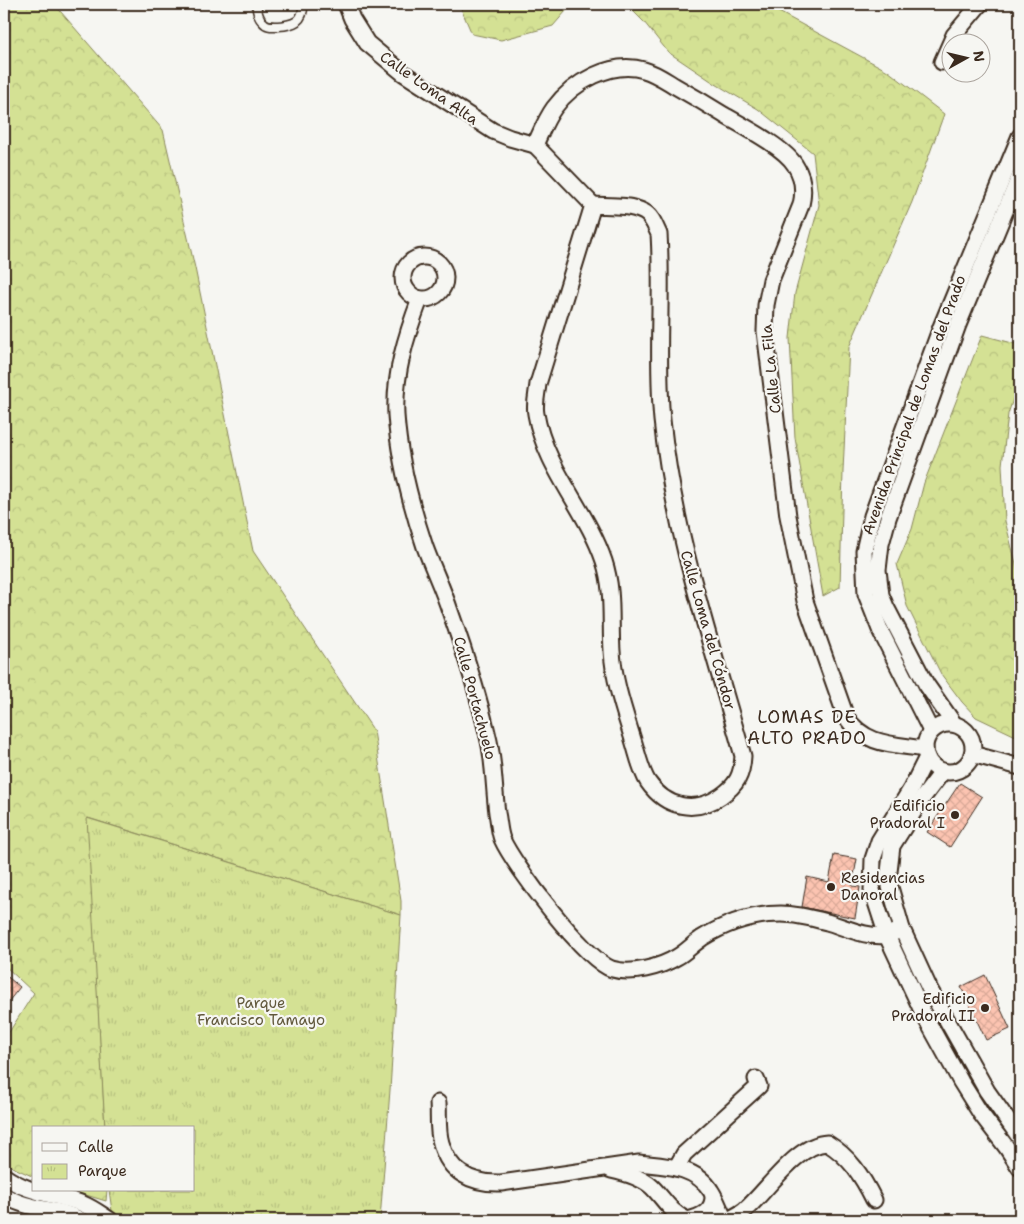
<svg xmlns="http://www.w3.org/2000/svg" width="1024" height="1224" font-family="'Shantell Sans',sans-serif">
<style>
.forest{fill:url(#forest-crowns);stroke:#888659}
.park{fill:url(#park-tufts);stroke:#888659}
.building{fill:url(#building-cross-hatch);stroke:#3b2a1e}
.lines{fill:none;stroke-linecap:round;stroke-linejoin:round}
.lane-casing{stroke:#3b2a1e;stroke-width:11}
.street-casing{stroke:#3b2a1e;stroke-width:19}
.lane{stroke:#f6f6f2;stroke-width:8}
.street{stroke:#f6f6f2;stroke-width:15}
.poi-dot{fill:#3b2a1e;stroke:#f6f6f2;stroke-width:2}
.labels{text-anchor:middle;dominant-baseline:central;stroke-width:4.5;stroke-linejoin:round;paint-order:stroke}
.street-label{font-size:15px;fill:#3b2a1e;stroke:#f6f6f2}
.poi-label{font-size:15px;fill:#3b2a1e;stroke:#f6f6f2;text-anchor:end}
.park-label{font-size:15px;fill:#61583c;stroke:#f6f6f2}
.quarter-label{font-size:18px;letter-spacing:1px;fill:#3b2a1e;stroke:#f6f6f2}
</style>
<defs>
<pattern id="forest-crowns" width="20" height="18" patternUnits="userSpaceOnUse" patternTransform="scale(1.25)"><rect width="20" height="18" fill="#d4e194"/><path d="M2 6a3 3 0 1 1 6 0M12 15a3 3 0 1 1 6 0" fill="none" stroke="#b7c17f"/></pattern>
<pattern id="park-tufts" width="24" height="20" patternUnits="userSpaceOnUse" patternTransform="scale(1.25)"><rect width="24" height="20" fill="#d4e194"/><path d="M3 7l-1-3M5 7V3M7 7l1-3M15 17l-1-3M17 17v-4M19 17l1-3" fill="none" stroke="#b7c17f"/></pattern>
<pattern id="building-cross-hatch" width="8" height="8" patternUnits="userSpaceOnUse" patternTransform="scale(1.25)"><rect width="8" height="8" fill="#fcc4b1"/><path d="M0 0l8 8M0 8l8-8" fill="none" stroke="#d9a998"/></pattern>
</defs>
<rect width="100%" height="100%" fill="#f6f6f2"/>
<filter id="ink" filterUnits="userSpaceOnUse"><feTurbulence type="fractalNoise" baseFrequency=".02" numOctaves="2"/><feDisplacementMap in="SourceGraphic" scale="10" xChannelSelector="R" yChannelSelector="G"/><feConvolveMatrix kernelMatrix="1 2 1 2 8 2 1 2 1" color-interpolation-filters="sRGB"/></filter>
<g filter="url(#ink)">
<g class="forest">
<path d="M4 4H54L163 130 195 268 253 551 374 731 401 901V915L88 818 105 1128H34V1177L12 1167 4 1159V1040L34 993 4 965Z"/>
<path d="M459 4H572L553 26 501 40 472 34Z"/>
<path d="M626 4H764L888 71 944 114 912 202 849 347 843 471 840 587 823 596 795 438 790 338 795 293 819 205 813 153 758 109 714 83 668 52 644 22Z"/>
<path d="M982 335 1020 345V378L1008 414 1002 465 1005 521 1020 579V738L976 717 962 702 941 674 907 606 897 564 912 529 924 483Z"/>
<path d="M69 1190H107L106 1201Z"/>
</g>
<path class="park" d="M87 818 401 915 390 1090 380 1220H122L112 1211 109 1190H194V1128H105Z"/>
<g class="building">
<path d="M960 783 982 797 950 847 927 832Z"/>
<path d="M834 855 857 859 852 886 860 887 855 918 802 907 807 877 829 882Z"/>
<path d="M4 974 20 987 4 1007Z"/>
<path d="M985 975 1010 1029 986 1040 961 987Z"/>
</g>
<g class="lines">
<defs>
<path id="lane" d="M256 4C257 10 258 18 263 22 267 27 272 26 278 26 293 25 304 22 303 4"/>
<g id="street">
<path d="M346 4 352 19 367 43 403 73 493 131 510 138 535 145"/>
<path d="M942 62 954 35 980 4"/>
<path d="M535 145C541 132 546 119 554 108 573 82 612 60 644 70 655 73 665 80 675 86 691 95 708 105 724 115 743 126 784 147 795 165 803 177 804 192 801 205L771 280 766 305 765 331 788 516 805 601 846 717C865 746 894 744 925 749"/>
<path d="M535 145 593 205"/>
<path d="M593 205C608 206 629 204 644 212 652 216 655 226 659 234 663 296 656 358 662 420 674 535 712 645 743 756 742 775 737 785 721 796 695 814 666 808 648 782 641 771 638 756 634 743 625 713 614 683 612 651 610 621 614 591 604 561 587 510 545 468 536 414 534 404 537 394 538 384Z"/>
<circle cx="424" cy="278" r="21"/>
<path d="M420 299C406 336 394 374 396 415 399 461 411 505 425 547 433 569 443 589 450 611 465 653 479 697 489 741 494 764 494 789 497 813 499 822 499 831 502 839 514 866 585 960 612 969 631 975 661 967 677 957 686 952 693 944 702 938 726 923 752 914 781 914 796 914 812 918 827 922 844 927 869 939 888 935 892 934 897 931 902 929"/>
<path d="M954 724 926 684 886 607 881 595 878 570 881 544 888 518 958 325 1020 175"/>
<circle cx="949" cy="748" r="24"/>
<path d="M931 731 881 632 866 594 864 551 872 516 941 327 1020 136"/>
<path d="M972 754 1020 767"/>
<path d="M927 757 911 789 879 841 873 859 872 890 887 936 924 1015 961 1082 981 1114 1007 1148 1020 1168"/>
<path d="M943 771 921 800 892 846 889 872 890 887 902 929 930 990 987 1091 1020 1138"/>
<path d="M438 1103C439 1116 437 1130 441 1143 449 1173 472 1184 501 1183L639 1163C665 1166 696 1166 711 1191 717 1200 720 1211 725 1220"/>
<path d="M676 1168 684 1154 759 1086 756 1079"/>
<path d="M611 1170C625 1173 641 1177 652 1187 665 1200 669 1211 687 1220"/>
<path d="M4 1176C31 1195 55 1193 83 1204 93 1208 102 1215 110 1220"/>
<path d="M4 1195C27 1211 58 1207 81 1220"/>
<path d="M687 1220C701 1217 714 1211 713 1195"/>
<path d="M728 1220C734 1217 740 1214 745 1210 767 1191 797 1144 827 1143 850 1157 862 1176 874 1200"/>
</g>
</defs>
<use href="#lane" class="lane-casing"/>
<use href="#street" class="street-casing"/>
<use href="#lane" class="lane"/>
<use href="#street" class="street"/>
</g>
</g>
<g class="poi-dot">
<circle cx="955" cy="815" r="5"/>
<circle cx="831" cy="887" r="5"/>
<circle cx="985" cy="1008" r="5"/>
</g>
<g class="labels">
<g class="street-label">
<text transform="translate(429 88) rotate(35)">Calle Loma Alta</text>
<text transform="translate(771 369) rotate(-96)">Calle La Fila</text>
<text transform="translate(914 405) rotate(-70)">Avenida Principal de Lomas del Prado</text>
<text transform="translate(708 630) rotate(74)">Calle Loma del Cóndor</text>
<text transform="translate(475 698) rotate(75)">Calle Portachuelo</text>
</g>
<g class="poi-label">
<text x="945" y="806">Edificio<tspan x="945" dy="17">Pradoral I</tspan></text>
<text x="841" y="878" text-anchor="start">Residencias<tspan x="841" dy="17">Danoral</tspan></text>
<text x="975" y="999">Edificio<tspan x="975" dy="17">Pradoral II</tspan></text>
</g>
<g class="park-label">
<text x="261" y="1003">Parque<tspan x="261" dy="17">Francisco Tamayo</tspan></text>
</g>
<g class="quarter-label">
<text x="807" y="717">LOMAS DE<tspan x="807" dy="21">ALTO PRADO</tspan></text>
</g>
</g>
<rect width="1024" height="1224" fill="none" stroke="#f6f6f2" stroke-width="20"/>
<rect x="10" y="10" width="1004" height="1204" fill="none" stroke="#3b2a1e" stroke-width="2" filter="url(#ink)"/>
<rect x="32" y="1126" width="162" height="65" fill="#f6f6f2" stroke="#aba49d"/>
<rect x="42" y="1143" width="25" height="8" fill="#f6f6f2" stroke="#aba49d"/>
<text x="78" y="1152" font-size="15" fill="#3b2a1e">Calle</text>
<rect x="42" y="1164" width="25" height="15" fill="url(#park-tufts)" stroke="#aba49d"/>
<text x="78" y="1176" font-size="15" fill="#3b2a1e">Parque</text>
<g transform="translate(966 58) rotate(82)"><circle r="24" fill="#f6f6f2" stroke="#aba49d"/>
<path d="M0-4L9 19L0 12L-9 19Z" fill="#3b2a1e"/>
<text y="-8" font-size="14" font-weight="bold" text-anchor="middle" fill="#3b2a1e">N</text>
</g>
</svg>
